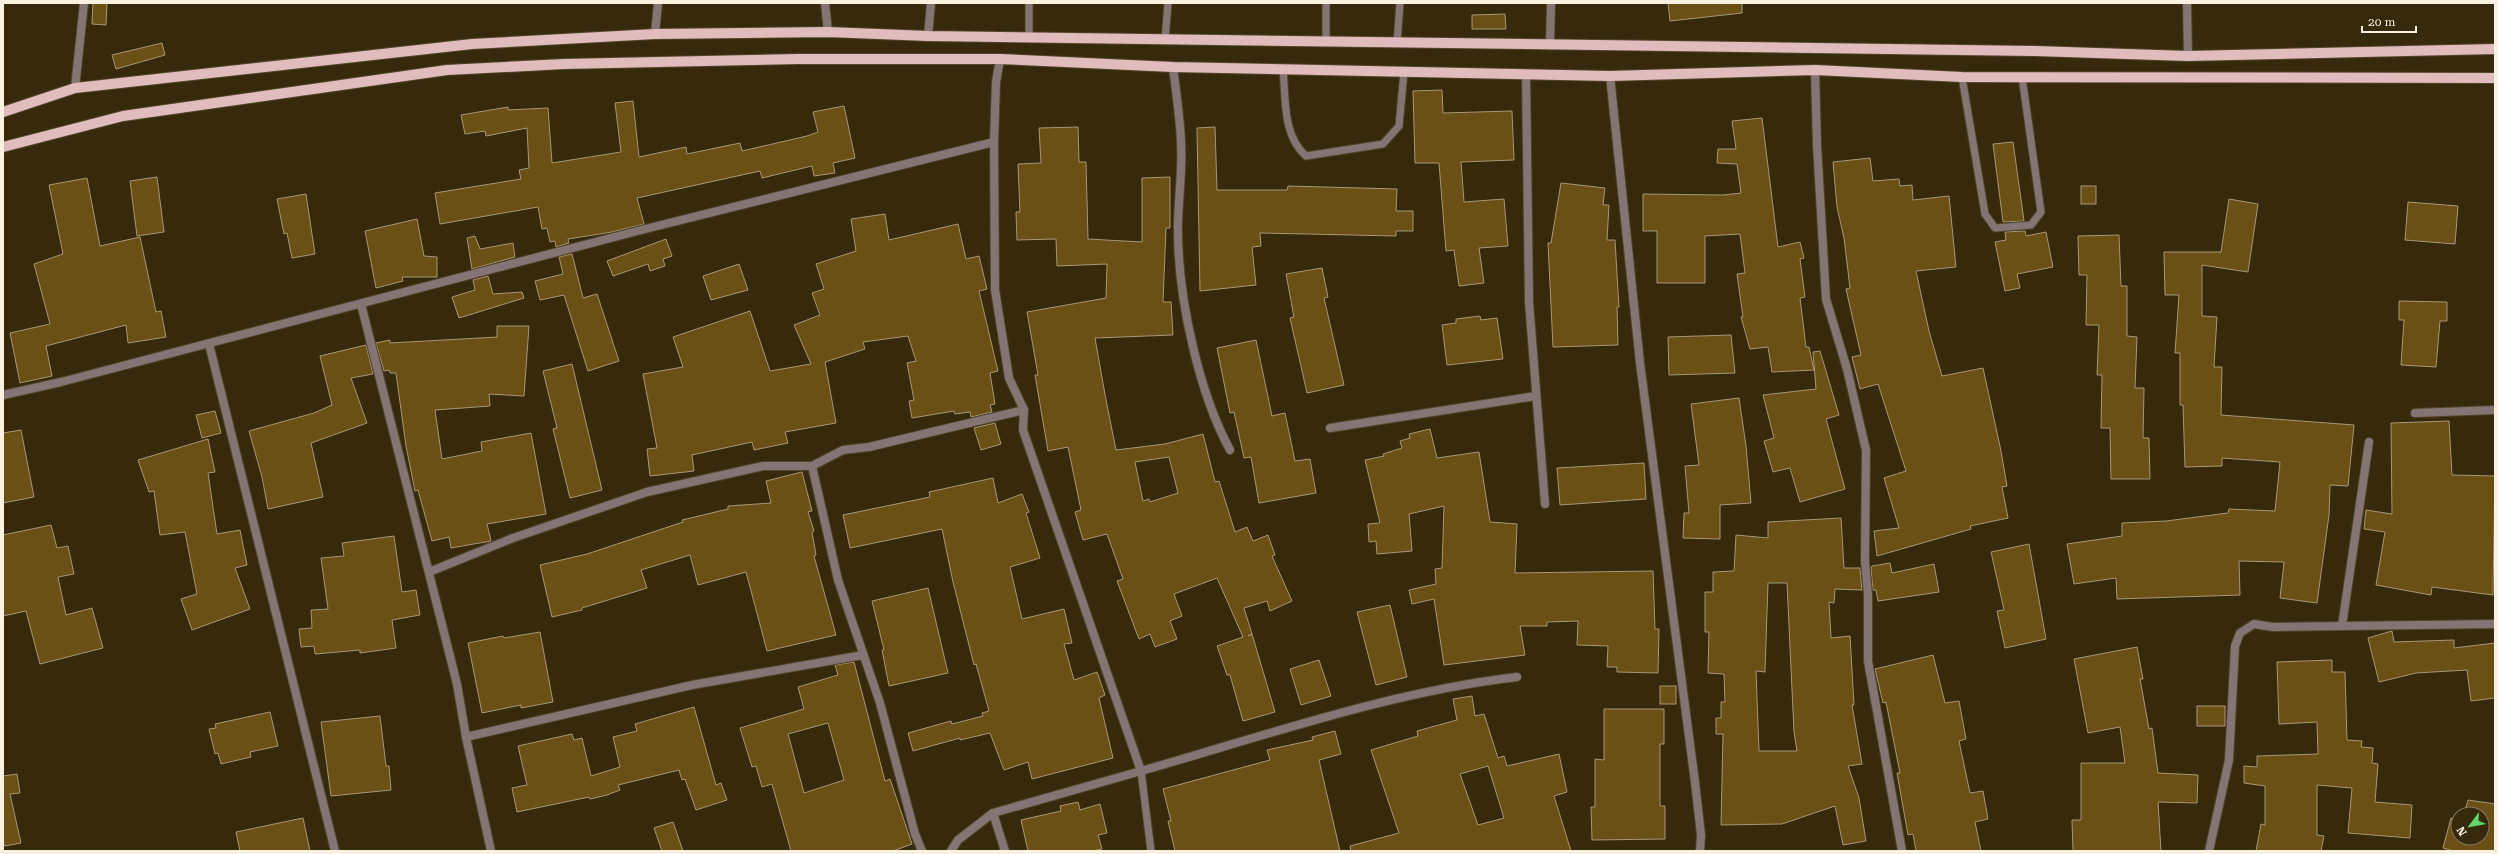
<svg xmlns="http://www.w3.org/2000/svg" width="2498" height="854" font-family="'Roboto Serif',serif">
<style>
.building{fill:#6a5014;stroke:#a89778;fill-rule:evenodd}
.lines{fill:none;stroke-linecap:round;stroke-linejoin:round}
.service-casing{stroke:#524529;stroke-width:9}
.minor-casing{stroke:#524529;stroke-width:10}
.primary-casing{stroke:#524529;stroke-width:12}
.service{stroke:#857474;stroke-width:7}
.minor{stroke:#857474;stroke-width:8}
.primary{stroke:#e0bcbc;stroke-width:10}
</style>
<rect width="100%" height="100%" fill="#37290b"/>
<g class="building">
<path d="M93 3H107L106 25 92 24Z"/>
<path d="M1668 3H1742V13L1670 21Z"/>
<path d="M1505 14 1506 29H1472V15Z"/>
<path d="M162 43 165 55 116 69 112 55Z"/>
<path d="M1442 90 1443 113 1512 111 1514 160 1461 162 1464 202 1504 199 1508 246 1479 248 1484 283 1459 286 1454 250 1446 251 1439 163H1415L1413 91Z"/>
<path d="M633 101 639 157 686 147 687 154 740 143 742 151 807 136 818 132 813 112 844 106 855 158 833 163 835 173 814 176 812 166 762 178 760 171 637 198 644 224 612 232 568 239 569 243 556 247 555 241 550 242 547 228 542 229 538 207 440 224 435 193 521 179 519 170 529 168 527 128 486 136 485 131 465 134 461 115 508 107V110L548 108 552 163 621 152 615 103Z"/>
<path d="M1762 118 1778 247 1800 242 1804 258 1800 259 1805 297 1800 298 1806 347H1809L1814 370 1772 372 1768 347 1750 349 1741 317H1743L1737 274 1745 273 1740 234 1705 236V283H1657V231H1643V194L1723 195 1741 193 1737 164 1717 163 1718 149H1736L1732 121Z"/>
<path d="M1078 127 1079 162H1086L1088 239 1142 242V178L1170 177V228H1166L1163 302H1171L1173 335 1095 338 1106 400 1116 450 1165 444 1203 434 1215 482 1219 481 1235 532 1247 527 1253 541 1268 535 1275 555 1272 556 1292 601 1270 611 1267 601 1244 608 1252 634 1248 636 1252 634 1275 712 1243 721 1230 675H1227L1217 646 1243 637 1217 578 1174 594 1182 616 1170 621 1177 639 1155 647 1150 634 1139 639 1117 581 1123 579 1107 534 1083 540 1075 512 1081 510 1068 447 1048 451 1035 375H1038L1027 312 1106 298 1107 264 1057 266 1056 239 1017 240 1016 212H1020L1018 164 1041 163 1039 128ZM1169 457 1178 493 1150 502 1149 499 1143 501 1135 462Z"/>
<path d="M1215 127 1217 190H1287L1288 186 1397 189 1396 211H1413V231H1396V236L1260 233 1261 246 1252 247 1256 285 1200 291 1197 128Z"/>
<path d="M2013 142 2024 221 2003 222 1993 144Z"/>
<path d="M1870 158 1873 181 1899 179 1900 186 1912 185 1913 200 1949 196 1956 267 1916 271 1929 331 1942 376 1983 368 2001 451 2007 486 2002 487 2008 518 1970 526 1971 529 1877 556 1874 531 1899 528 1884 478 1906 471 1878 384 1860 389 1852 357 1861 355 1846 289 1850 288 1844 238 1837 207 1833 162Z"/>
<path d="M157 177 164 232 137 236 130 181Z"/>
<path d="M87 178 100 246 140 237 156 312 161 311 166 337 128 343 126 325 46 346 52 376 20 383 10 333 50 324 34 264 63 254 49 185Z"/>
<path d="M1561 183 1605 188 1603 205H1609L1607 240H1615L1619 307H1617L1618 345 1553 347 1548 243H1551Z"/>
<rect x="2081" y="186" width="15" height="18"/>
<path d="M306 194 315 254 292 258 287 233 284 234 277 199Z"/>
<path d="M2229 199 2258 204 2248 272 2202 265V316L2217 317 2214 367H2222L2221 415 2354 425 2348 486 2330 485 2329 515 2317 603 2280 598 2284 562 2239 561 2240 595 2117 599 2116 578 2074 584 2067 544 2122 536V523L2166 521 2228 513 2229 509 2275 511 2280 462 2222 458V466L2185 467 2183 405H2180V353H2175L2179 295H2165L2164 252H2221Z"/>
<path d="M2408 202 2458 206 2455 244 2405 240Z"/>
<path d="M885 214 889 240 958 224 966 259 979 256 987 289 979 291 998 371 990 373 995 404 990 405 992 412 971 417 970 412 955 414 954 411 912 418 909 401 914 400 907 363 916 361 908 336 863 342 865 349 825 362 836 423 785 432 788 443 754 450 752 442 692 455 694 471 650 476 647 449 657 448 643 374 683 367 673 337 750 311 770 371 811 364 794 325 820 315 812 293 824 289 816 264 856 251 851 219Z"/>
<path d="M417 219 424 256 437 257V277H402L403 281 376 288 365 231Z"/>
<path d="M2025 231 2026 236 2046 232 2053 267 2017 274 2020 288 2005 291 1995 242 2006 240 2005 232Z"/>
<path d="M2119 235 2121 286H2127V336L2137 337 2135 388H2144L2143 438H2149L2150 479H2111L2110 428H2101L2102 375H2097L2099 325H2086L2087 275H2079L2078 236Z"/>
<path d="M475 236 480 249 513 243 515 257 472 269 467 238Z"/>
<path d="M666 239 672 256 663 259 665 266 650 271 648 264 613 276 607 261Z"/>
<path d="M572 254 583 298 597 294 619 361 588 371 564 295 540 300 535 281 563 274 559 257Z"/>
<path d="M739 264 748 290 711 300 703 276Z"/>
<path d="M1322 268 1328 297 1324 298 1344 385 1307 393 1290 318 1294 317 1286 274Z"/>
<path d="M488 276 493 294 522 292 524 298 459 318 452 297 475 290 473 280Z"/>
<path d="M2399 301 2447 302V321H2440L2436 367 2401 365 2404 320H2399Z"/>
<path d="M1480 316 1481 320 1497 318 1503 359 1447 365 1442 325 1456 323V319Z"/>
<path d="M497 326H529L524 396 489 394 490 406 435 410 442 459 482 451 481 442 531 433 546 514 487 524 491 541 451 548 449 537 432 541 418 490 415 491 406 446 396 373H390L389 370 384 371 376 343 390 340V343L497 337Z"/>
<path d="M1731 335 1735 373 1669 375 1668 337Z"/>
<path d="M1256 340 1272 416 1285 413 1295 461 1310 459 1316 493 1259 503 1251 457 1244 458 1234 412 1230 413 1217 348Z"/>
<path d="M366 345 373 374 351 378 367 423 311 443 323 497 268 509 262 477 249 431 314 413 332 405 320 356Z"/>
<path d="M1820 351 1839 415 1826 419 1845 489 1800 502 1790 468 1773 472 1764 441 1774 438 1763 395 1816 389 1813 352Z"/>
<path d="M572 364 602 490 570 498 553 429 557 428 543 371Z"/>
<path d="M1739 398 1746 446 1751 503 1720 505V539L1683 538 1684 513H1689L1685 466 1699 465 1691 404Z"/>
<path d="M215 411 221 433 202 438 196 415Z"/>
<path d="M2449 421 2452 475 2495 476 2493 595 2432 587 2431 595 2376 585 2385 532 2364 529 2366 510 2392 514 2391 423Z"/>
<path d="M995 423 1001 444 981 450 974 428Z"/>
<path d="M1430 429 1437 458 1479 452 1490 522 1517 524 1515 573 1653 571 1655 629H1659L1658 673 1617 672V667H1607L1608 646 1577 645 1578 621 1547 622V626H1520L1525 655 1444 665 1434 599 1412 604 1409 590 1436 584 1435 569 1442 568 1444 506 1409 514 1412 551 1377 554 1376 541 1369 542 1368 524 1380 523 1365 460 1384 456 1383 454 1402 448 1400 441 1410 438 1409 434Z"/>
<path d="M21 430 34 497 3 503V433Z"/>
<path d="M208 439 215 472 208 473 217 534 240 530 247 565 235 568 250 609 192 630 181 599 197 594 185 532 160 535 154 491 149 492 138 460Z"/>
<path d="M1644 463 1646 499 1560 505 1557 468Z"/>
<path d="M802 472 812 511 808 512 814 531 812 532 816 555 814 556 836 635 767 651 746 572 698 585 690 555 641 570 647 588 582 608V610L552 617 540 565 587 554 683 522 682 520 728 509V506L771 503 766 481Z"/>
<path d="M993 478 998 503 1022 494 1029 512 1026 513 1040 558 1010 567 1022 619 1064 609 1072 643 1064 644 1074 680 1097 672 1105 695 1099 698 1113 758 1032 779 1028 762 1004 770 990 733 960 740V738L913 751 908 733 951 721 952 724 983 716 982 713 989 711 976 664 974 665 953 582 942 529 850 548 843 515 930 497 929 492Z"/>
<path d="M1841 518 1844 568H1860L1862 590 1835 589 1834 603 1829 602 1831 638 1850 636 1854 705H1852L1862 764 1848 766 1859 798 1866 841 1843 845 1835 806 1782 824 1721 825 1723 734H1716V718H1721V702H1725L1724 674 1708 673 1709 632H1705V592H1713V572L1734 571 1736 535 1768 538V522ZM1768 583H1787L1794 732 1797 751H1759L1756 671 1765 672Z"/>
<path d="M51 525 57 548 68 546 74 574 58 577 66 615 92 608 103 648 40 664 26 611 3 616V535Z"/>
<path d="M394 536 402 592 416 590 420 615 392 620 396 648 360 653V650L315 654 314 646 301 647 299 629 312 628 311 610 328 609 321 558 344 556 342 543Z"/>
<path d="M2029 544 2046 639 2005 648 1997 611 2004 610 1991 552Z"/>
<path d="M1890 563 1892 573 1934 564 1939 592 1878 601 1876 590H1873L1871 569 1872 566Z"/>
<path d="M928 588 948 673 889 686 882 650H884L872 601Z"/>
<path d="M1390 605 1407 677 1376 685 1357 612Z"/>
<path d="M2392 631 2394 642 2454 640V648L2495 643V698L2471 701 2467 670 2416 673 2379 682 2368 638Z"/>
<path d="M540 632 553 702 521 708V705L482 713 468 643 503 636 504 638Z"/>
<path d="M2137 647 2143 679H2140L2149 729 2152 728 2158 773 2198 775 2197 803 2158 802 2161 851H2073L2072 820H2081V763H2125L2120 727 2088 733 2074 659Z"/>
<path d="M1933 655 1945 703 1959 701 1966 739 1959 741 1970 793 1983 791 1988 819 1975 822 1981 851H1916L1913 834 1908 835 1897 773H1900L1886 702 1883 703 1875 669Z"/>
<path d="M1319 660 1331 696 1301 705 1290 669Z"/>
<path d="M2332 660V672H2345L2347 740 2362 741 2361 747 2373 748 2372 763 2378 764 2375 802 2412 805 2410 838 2348 833 2352 788 2317 785V835L2324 836 2321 851H2256L2261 824 2265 825V786L2244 783V766L2257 767V756L2318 754 2317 722 2279 724 2277 662Z"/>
<path d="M854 662 885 781 890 779 912 844 893 851H791L772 784 762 787 756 766 752 767 740 728 804 709 798 687 838 675 835 665ZM828 723 844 780 804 793 788 734Z"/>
<rect x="1660" y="686" width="16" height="18"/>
<path d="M1472 696 1475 716 1484 714 1498 758 1504 756 1507 766 1559 754 1567 792 1554 796 1571 851H1351L1350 846 1399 833 1371 750 1418 736 1417 731 1457 720 1453 699ZM1488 766 1504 818 1478 825 1460 774Z"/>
<rect x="2197" y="706" width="28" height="20"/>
<path d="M694 707 716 785 721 783 727 800 696 810 685 779 682 780 679 770 618 785 620 790 607 795 590 799 589 797 517 812 512 788 527 785 518 746 572 734 574 740 582 738 591 776 620 767 613 737 637 731 635 724Z"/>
<path d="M1604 709H1664V744H1660V806H1665V839L1592 840 1591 807H1595V759L1604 760Z"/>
<path d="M270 712 278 746 250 752 251 757 221 764 218 753 215 754 209 729 216 728 215 724Z"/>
<path d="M380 716 386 766H389L391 790 331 796 321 722Z"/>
<path d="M1335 731 1341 754 1319 760 1340 851H1175L1168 821H1171L1163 789 1270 760 1267 750 1313 740 1312 737Z"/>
<path d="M17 774 20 793 10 794 21 843 5 846 3 842V776Z"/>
<path d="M2468 800 2495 804V851H2453L2443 848 2451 818 2458 820V838H2482V814H2464Z"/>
<path d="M1078 802 1080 810 1100 804 1107 833 1098 835 1102 849 1092 851H1028L1021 820 1061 811 1060 806Z"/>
<path d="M303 818 310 851H240L236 832Z"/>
<path d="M673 822 683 851H662L654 828Z"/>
</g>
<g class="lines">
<defs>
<g id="service">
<path d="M1029 38V3"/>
<path d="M1165 40 1168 3"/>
<path d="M1326 42V3"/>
<path d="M1397 43 1400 3"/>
<path d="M1283 69C1286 98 1282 135 1306 156L1383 144 1399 126 1404 72"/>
<path d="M1962 77 1985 214 1995 228 2031 225 2041 212 2022 77"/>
<path d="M1141 771 1151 851"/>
</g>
<g id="minor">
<path d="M825 3 828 32"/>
<path d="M2187 3 2188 56"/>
<path d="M655 34 658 3"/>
<path d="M928 36 931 3"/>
<path d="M1550 44 1551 3"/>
<path d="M1173 67C1176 92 1180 117 1181 142 1183 174 1177 205 1178 236 1179 301 1199 393 1230 450"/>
<path d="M1815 70 1817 145 1826 299 1847 369 1866 450 1865 561 1868 595V661L1902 851"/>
<path d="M1526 74 1529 302 1545 504"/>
<path d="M1610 76 1640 363 1695 782 1701 835 1700 851"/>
<path d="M75 88 84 3"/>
<path d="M361 304 457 684 466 737 491 851"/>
<path d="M209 344 335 851"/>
<path d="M3 395 61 382 645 229 994 142"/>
<path d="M2415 413 2495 410"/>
<path d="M1330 428 1536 396"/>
<path d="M429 572 513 538 647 492 763 466H812"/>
<path d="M2342 626 2369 442"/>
<path d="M466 737 692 685 863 655"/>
<path d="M1141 771C1264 736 1389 692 1517 677"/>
<path d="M993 813 1005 851"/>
<path d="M922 851 915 834 880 703 838 580 812 466 843 450 869 447 1024 410"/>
<path d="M951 851 958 840 993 813 1141 771 1023 430 1024 410 1009 378 995 290 994 142 996 82 1000 59"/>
<path d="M2209 851 2229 760 2235 646 2240 633 2254 624 2273 627 2495 624"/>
</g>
<g id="primary">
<path d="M3 112 75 88 472 44 655 34 828 32 928 36 2035 51 2188 56 2495 49"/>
<path d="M3 147 123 116 447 70 564 64 798 59H1000L1173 67 1610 76 1815 70 1962 77 2495 78"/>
</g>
</defs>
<use href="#service" class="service-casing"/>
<use href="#minor" class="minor-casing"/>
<use href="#primary" class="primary-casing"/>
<use href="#service" class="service"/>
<use href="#minor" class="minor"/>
<use href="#primary" class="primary"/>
</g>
<rect width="2498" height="854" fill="none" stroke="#faf1e0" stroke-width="8"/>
<g transform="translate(2470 826) rotate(238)"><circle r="19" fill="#37290b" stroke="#857960"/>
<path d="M0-3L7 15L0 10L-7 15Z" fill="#60d56a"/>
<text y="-6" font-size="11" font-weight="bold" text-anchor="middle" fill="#faf1e0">N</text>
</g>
<path d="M2362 26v6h54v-6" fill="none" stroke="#faf1e0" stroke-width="2"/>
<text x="2368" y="26" font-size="12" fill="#faf1e0" stroke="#37290b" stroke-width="3" paint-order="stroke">20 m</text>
</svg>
